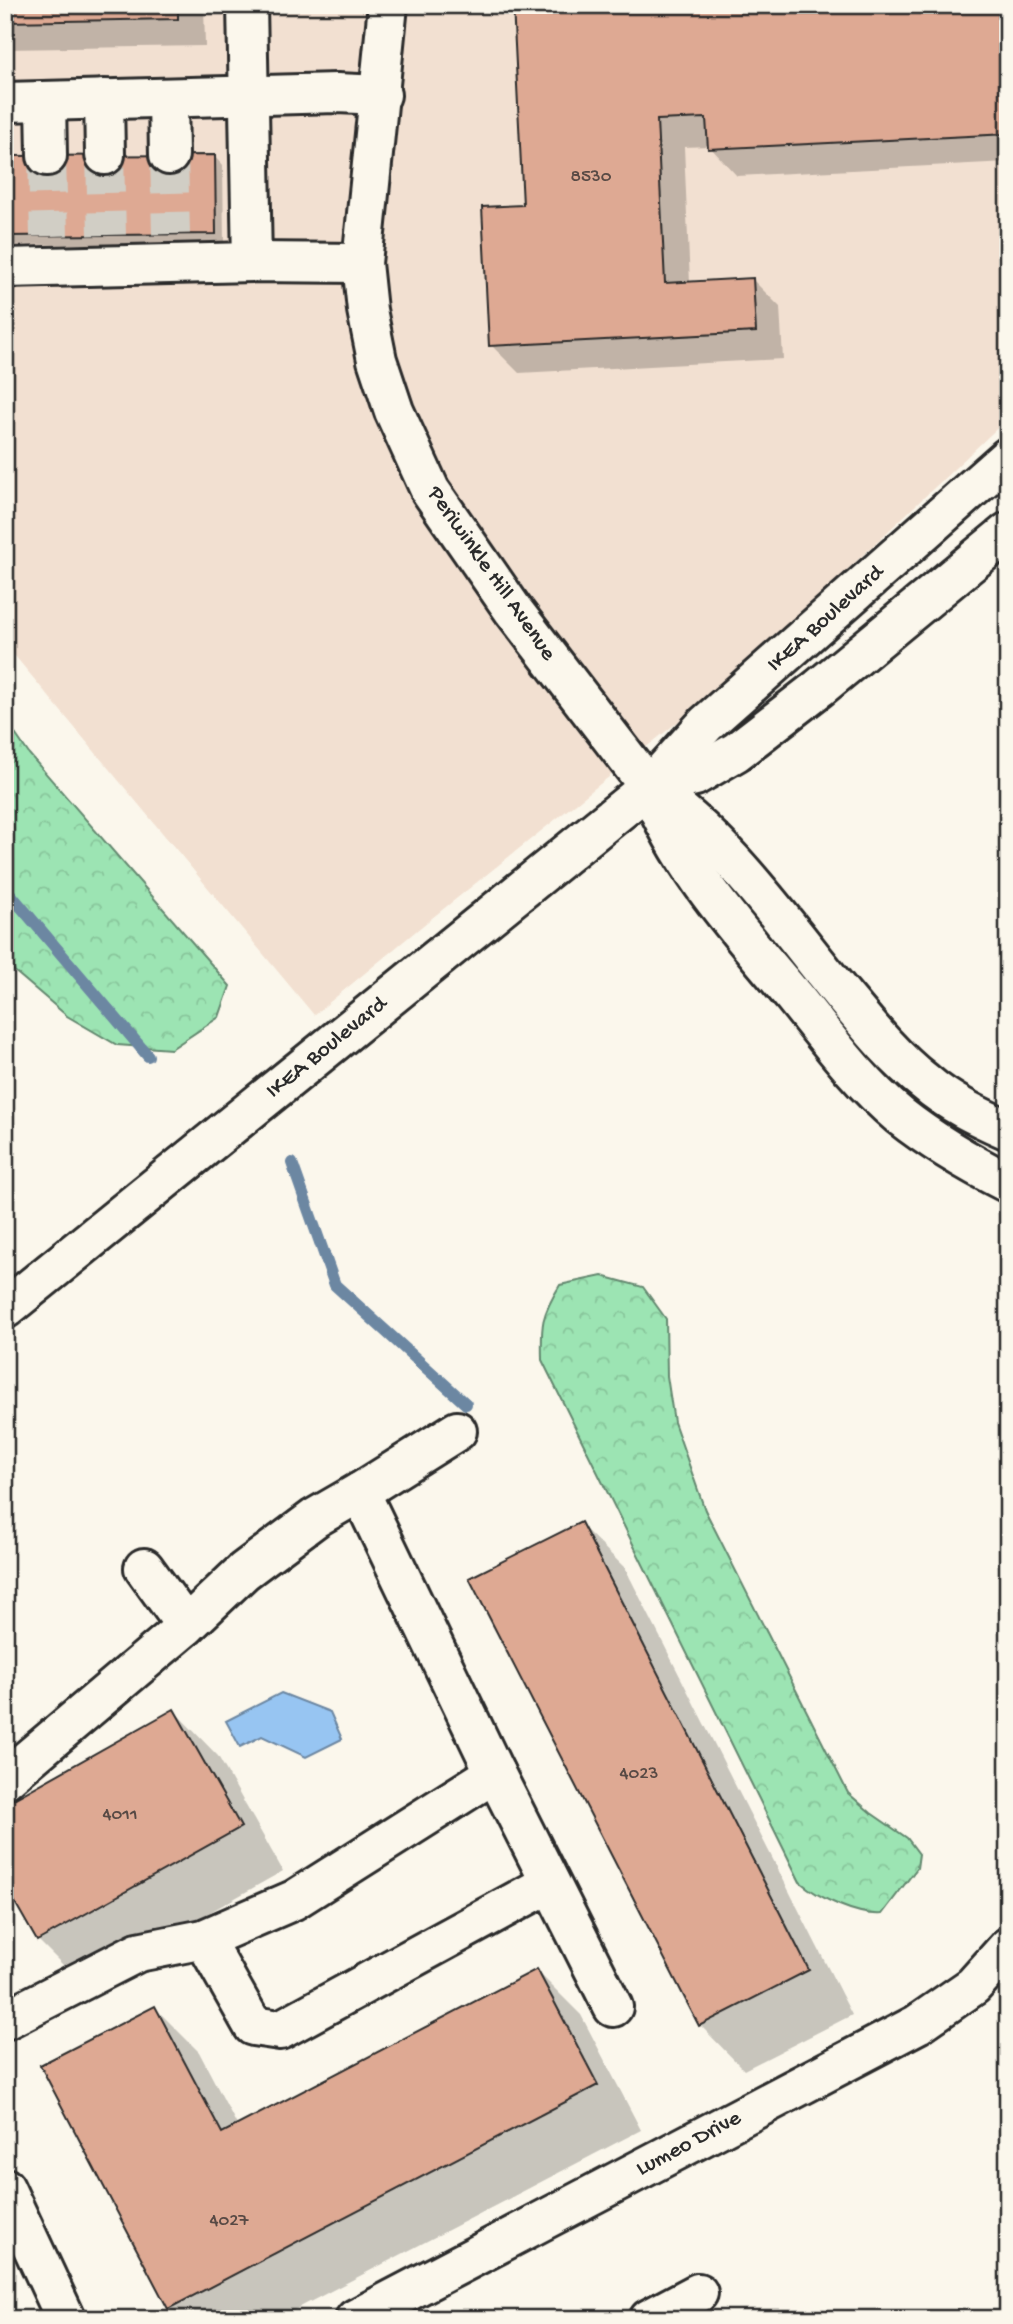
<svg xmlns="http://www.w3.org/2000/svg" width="1013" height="2324" font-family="'Gochi Hand',sans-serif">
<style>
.built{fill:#f2e0d1}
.forest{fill:url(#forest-crowns);stroke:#64886f;stroke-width:2}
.water{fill:#97c5f2;stroke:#6c87a2;stroke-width:2}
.shadow{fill:#0003}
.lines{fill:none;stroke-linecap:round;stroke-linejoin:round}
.stream{stroke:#6c87a2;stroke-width:12}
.building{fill:#dea993;stroke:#2b2b2b;stroke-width:2}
.minor-tunnel{stroke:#d1cec5;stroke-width:38;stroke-dasharray:38 19;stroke-linecap:butt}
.minor-casing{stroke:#2b2b2b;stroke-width:44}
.minor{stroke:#fbf7ec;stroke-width:38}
.labels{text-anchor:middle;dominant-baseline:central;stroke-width:7;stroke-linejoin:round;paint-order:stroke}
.number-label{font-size:19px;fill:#584a45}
.street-label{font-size:23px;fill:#2b2b2b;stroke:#fbf7ec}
</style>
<defs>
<pattern id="forest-crowns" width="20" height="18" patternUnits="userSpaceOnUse" patternTransform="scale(1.75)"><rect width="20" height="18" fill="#9ce4b3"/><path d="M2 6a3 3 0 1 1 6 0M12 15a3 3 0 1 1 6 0" fill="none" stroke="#87c49a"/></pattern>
</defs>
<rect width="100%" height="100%" fill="#fbf7ec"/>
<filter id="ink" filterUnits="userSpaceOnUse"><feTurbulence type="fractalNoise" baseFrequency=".0143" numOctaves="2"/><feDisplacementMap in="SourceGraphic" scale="14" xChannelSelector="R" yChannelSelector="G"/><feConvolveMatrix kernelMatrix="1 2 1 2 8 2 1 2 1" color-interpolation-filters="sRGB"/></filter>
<g filter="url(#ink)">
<path class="built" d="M5 5H1008V418L826 590 689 713 427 922 314 1015 5 644Z"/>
<g class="forest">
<path d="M5 719 29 754 230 986 219 1017 171 1049 117 1045 67 1016 5 963Z"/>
<path d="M602 1276 643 1287 666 1319 667 1376 674 1422 705 1510 848 1793 871 1813 907 1838 919 1854 917 1868 882 1914C857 1916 819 1898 800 1882L542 1360C541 1324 541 1316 560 1285Z"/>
</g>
<path class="water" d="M281 1693 330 1712 342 1739 306 1757 262 1736 240 1747 226 1721Z"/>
<g class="shadow">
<path d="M5 5H204L205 46 5 49Z"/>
<path d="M515 5H1008V162L737 176 709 146 684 147 690 283 753 280 780 307 783 359 519 373 491 345 525 206Z"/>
<path d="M214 156 223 166 224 243 5 245V158Z"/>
<path d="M580 1524 625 1568 852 2015 744 2070 700 2025Z"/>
<path d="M174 1711 218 1756 283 1871 82 1984 38 1940Z"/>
<path d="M537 1971 581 2015 641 2130 277 2319H181L170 2308 155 2008 199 2052 238 2127Z"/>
</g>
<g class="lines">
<g class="stream">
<path d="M5 888 148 1056"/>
<path d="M292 1163 335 1285 466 1404"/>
</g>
</g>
<g class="building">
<path d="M5 5H178V19L5 22Z"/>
<path d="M513 5H1008V134L708 149 706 118 657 120 665 283 753 278 756 332 489 346 482 207 523 205Z"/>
<path d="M215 155 216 234 5 236V156Z"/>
<path d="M581 1522 809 1970 699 2026 469 1578Z"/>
<path d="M174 1709 241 1827 37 1941 5 1885V1804Z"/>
<path d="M537 1969 598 2085 168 2309 40 2065 155 2006 222 2133Z"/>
</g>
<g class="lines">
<g class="minor-tunnel">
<path d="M105 155 107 235"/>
<path d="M169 155 171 234"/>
<path d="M47 156 49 236"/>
</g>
<defs>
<g id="minor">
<path d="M247 5 252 262"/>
<path d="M388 5 362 263 367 310 377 360 394 411 430 490 513 610 649 787C728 841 784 924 844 997 869 1027 894 1058 925 1082 949 1103 979 1117 1008 1130"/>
<path d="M168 98 169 155"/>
<path d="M104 99 105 155"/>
<path d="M46 101 47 156"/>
<path d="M5 102 337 93 381 95"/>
<path d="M5 268 252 262 362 263"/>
<path d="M649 787 695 776 736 752 819 688 1008 532"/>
<path d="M650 789C681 869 740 932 794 997 827 1038 859 1082 900 1116 934 1143 969 1163 1008 1183"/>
<path d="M5 1309 649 787 706 724 1008 457"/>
<path d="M360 1492 457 1431"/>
<path d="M144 1568 186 1626 244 1571 315 1518 360 1492 495 1773 613 2007"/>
<path d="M5 1779 186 1626"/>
<path d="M204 1939 253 2026 280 2030 550 1883"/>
<path d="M5 2020 138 1952 204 1939 294 1900 495 1773"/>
<path d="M5 2188 66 2319"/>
<path d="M355 2319 918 2024 973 1986 1008 1947"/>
<path d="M649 2319 698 2293"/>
</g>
</defs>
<use href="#minor" class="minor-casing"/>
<use href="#minor" class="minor"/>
</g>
</g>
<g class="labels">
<g class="number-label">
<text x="591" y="177">8530</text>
<text x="639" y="1774">4023</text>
<text x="120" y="1815">4011</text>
<text x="229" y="2221">4027</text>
</g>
<g class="street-label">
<text transform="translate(491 574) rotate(55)">Periwinkle Hill Avenue</text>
<text transform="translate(826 619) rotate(-42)">IKEA Boulevard</text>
<text transform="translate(327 1048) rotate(-39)">IKEA Boulevard</text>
<text transform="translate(689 2144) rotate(-28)">Lumeo Drive</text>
</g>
</g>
<rect width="1013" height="2324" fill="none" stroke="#fbf7ec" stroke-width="28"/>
<rect x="14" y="14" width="985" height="2296" fill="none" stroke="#2b2b2b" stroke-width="2.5" filter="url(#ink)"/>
</svg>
